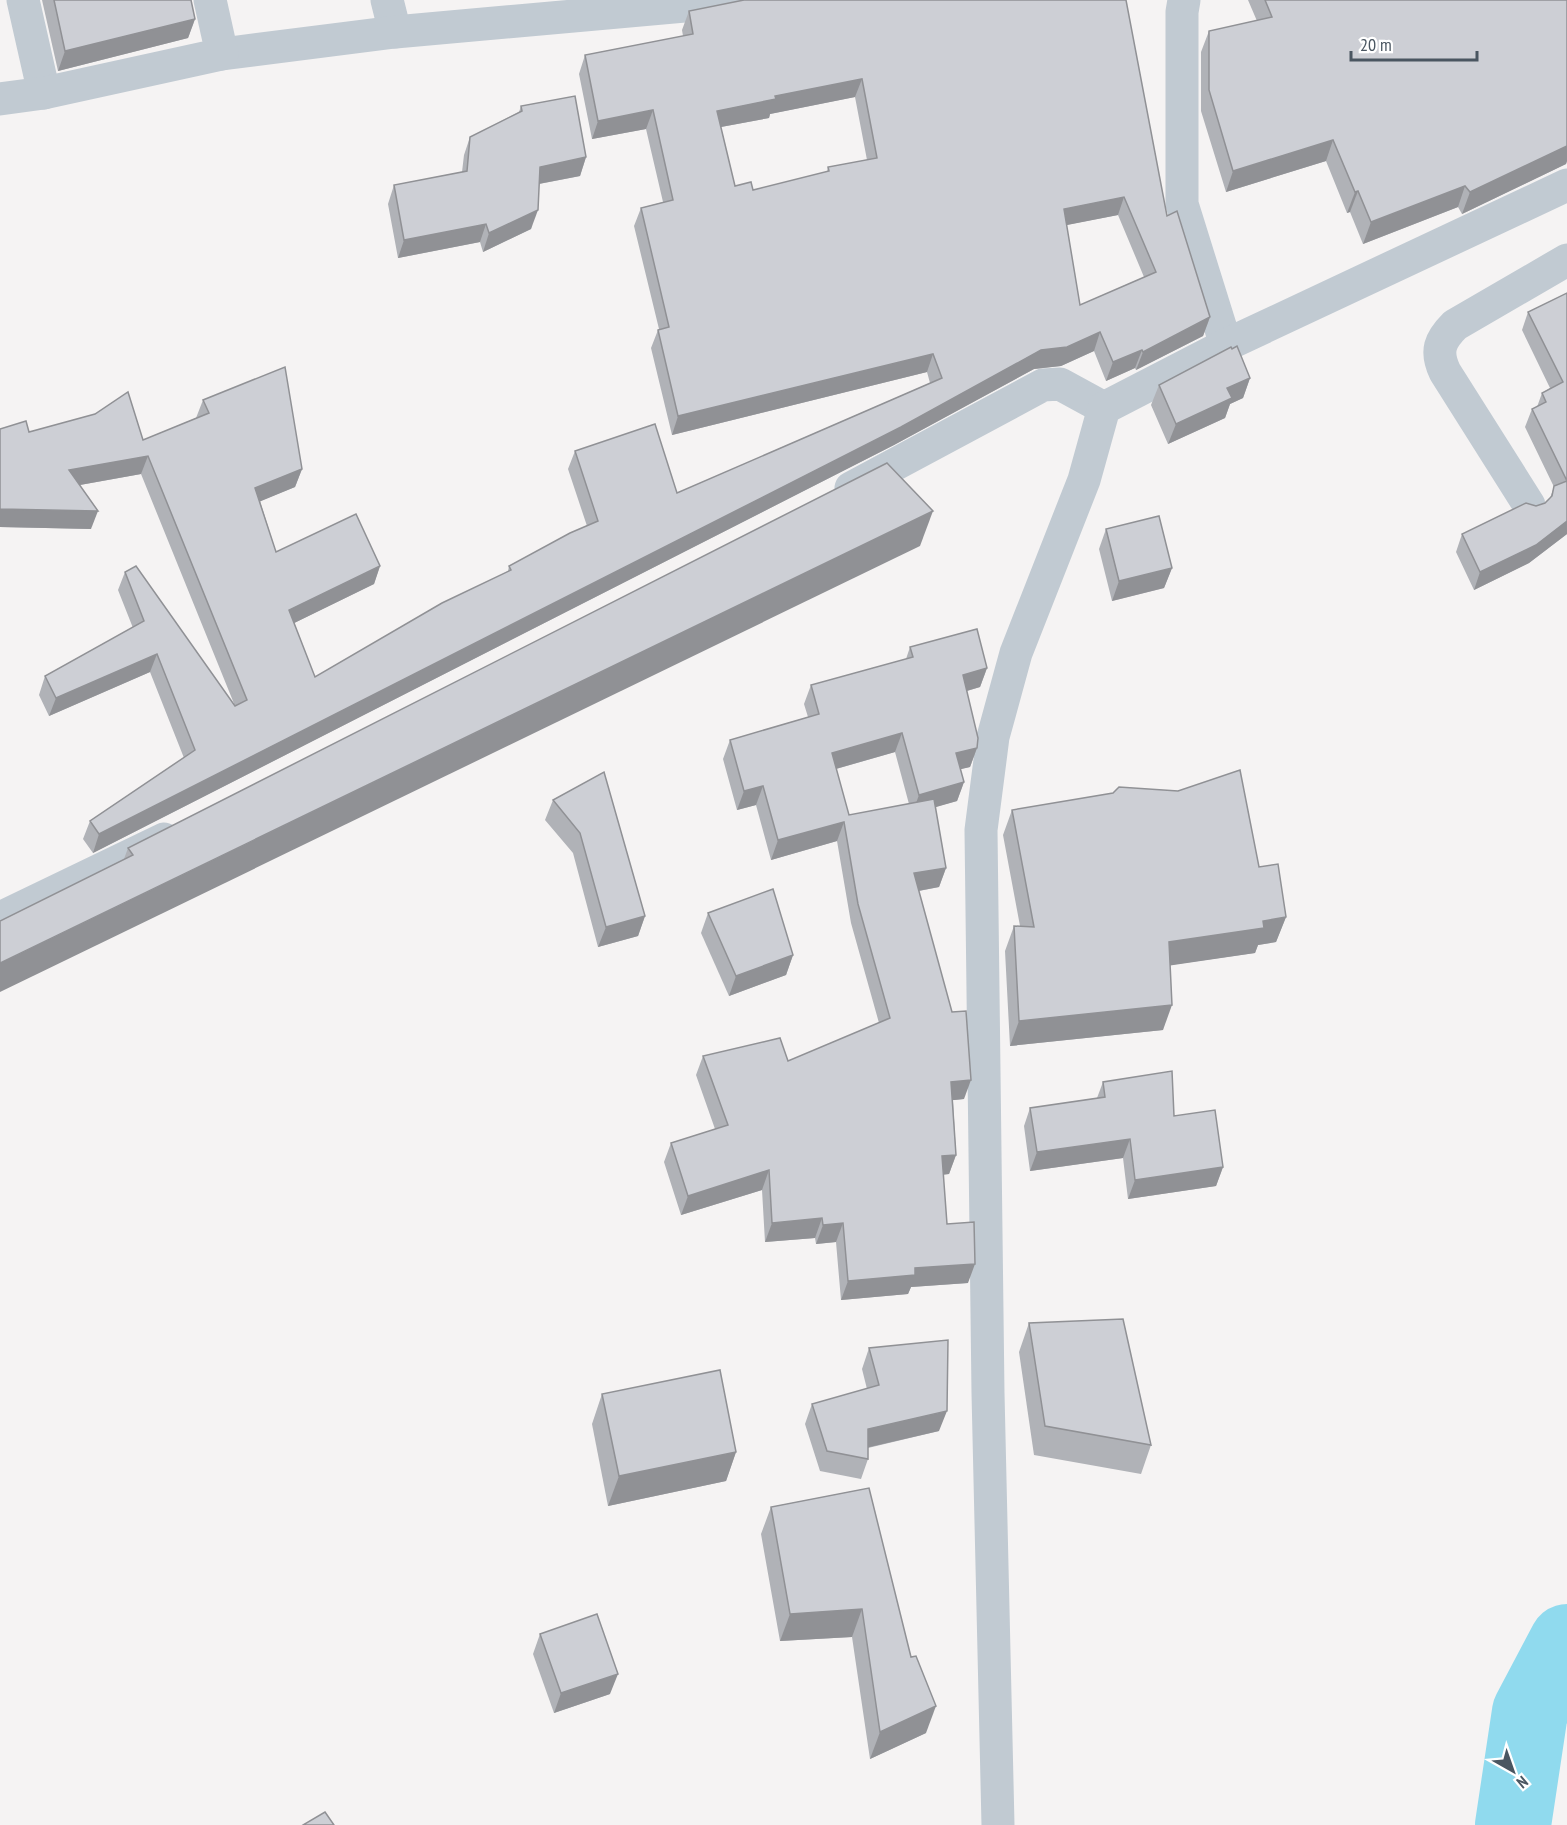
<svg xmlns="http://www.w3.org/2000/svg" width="1567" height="1825" font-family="'PT Sans Narrow',sans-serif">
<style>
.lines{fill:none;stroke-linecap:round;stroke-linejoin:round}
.river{stroke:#90daee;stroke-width:76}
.minor{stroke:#c1cad2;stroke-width:33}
.wall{fill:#b0b2b7;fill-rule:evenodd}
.shaded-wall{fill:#909195}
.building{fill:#cdcfd5;stroke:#909195;stroke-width:1.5;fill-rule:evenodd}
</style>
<rect width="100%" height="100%" fill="#f5f3f3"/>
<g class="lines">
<path class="river" d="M1513 1825 1530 1712 1567 1642"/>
<g class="minor">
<path d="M23 0 44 93"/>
<path d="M387 0 395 32"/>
<path d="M1184 0 1182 12V204L1226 345"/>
<path d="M222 54 395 32 729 2 732 0"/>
<path d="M0 99 44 93 222 54 210 0"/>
<path d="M851 488 1043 385 1060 384 1104 408"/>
<path d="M1529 505 1445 372C1435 351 1440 340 1455 325L1567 260"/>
<path d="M0 918 164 839"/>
<path d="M998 1825 988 1393 981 830 993 737 1016 653 1084 480 1104 408 1226 345 1567 185"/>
</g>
</g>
<g class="wall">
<path d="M42 0H191L195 19 188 38 58 71Z"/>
<path d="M744 0 1167 216 1210 317 1203 336 1136 370 1135 368 1106 381 1094 351 1061 366 1034 369 894 445 93 853 83 839 90 821 184 758 150 672 49 716 39 695 45 676 133 628 118 590 125 572 235 706 141 474 80 485 91 529 0 527V429L29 432 143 440 196 418 203 400 302 469 295 487 260 501 276 552 380 566 374 584 294 623 315 677 508 571 509 566 587 526 568 469 575 451 677 493 930 383 927 372 672 435 651 348 658 330 659 329 634 226 641 208 663 202 646 129 592 139 579 74 585 55 683 36 682 30 689 11ZM855 97 867 160 828 167 827 172 753 190 735 186 721 127 769 118 770 114ZM1118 215 1144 277 1080 305 1066 225Z"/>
<path d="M1248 0H1567V161L1566 164 1462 214 1458 207 1363 244 1350 212 1347 213 1326 161 1226 192 1201 111V52L1209 31 1257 21Z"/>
<path d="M521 106 586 157 580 176 539 184 531 229 483 252 480 242 398 258 388 204 394 185 462 172 464 155 470 137 519 112Z"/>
<path d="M1567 293V534L1529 563 1474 590 1456 552 1462 534 1536 506 1545 503 1550 498 1554 487 1525 427 1532 409 1537 407 1542 393 1550 388 1522 330 1528 312Z"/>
<path d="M1250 378 1243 398 1230 404 1225 418 1168 444 1151 405 1159 385Z"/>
<path d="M1106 529 1172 568 1164 588 1112 601 1099 549Z"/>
<path d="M920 546 124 859 128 848Z"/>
<path d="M910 647 987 668 980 687 967 691 977 748 970 767 960 769 964 782 957 801 935 807 946 868 939 887 919 891 964 1099 953 1100 956 1155 949 1174 943 1175 947 1224 968 1283 911 1287 908 1294 841 1300 836 1242 816 1244 815 1238 765 1242 762 1190 681 1215 664 1162 671 1143 715 1129 696 1075 703 1056 788 1061 879 1023 851 923 837 841 771 860 756 805 737 810 723 759 730 740 808 717 804 704 811 685 906 659ZM895 752 909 804 849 815 836 769Z"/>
<path d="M604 772 645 916 638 936 598 947 573 853 545 820 553 800Z"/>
<path d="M1012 810 1259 867 1286 917 1276 942 1258 945 1255 953 1170 965 1163 1030 1010 1046 1005 951 1014 926H1020L1003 835Z"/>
<path d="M708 913 793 955 786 975 729 996 701 933Z"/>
<path d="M1103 1082 1223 1167 1216 1186 1128 1199 1123 1158 1030 1171 1024 1126 1030 1108 1097 1098Z"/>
<path d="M1029 1323 1151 1445 1141 1474 1034 1455 1019 1352Z"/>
<path d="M869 1348 939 1431 868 1448V1459L861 1479 820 1471 805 1424 812 1404 867 1389 862 1369Z"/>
<path d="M602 1394 736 1452 726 1481 608 1506 592 1424Z"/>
<path d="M869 1488 926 1733 870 1759 852 1637 780 1641 761 1534 771 1507Z"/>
<path d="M540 1634 610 1694 554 1713 533 1654Z"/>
</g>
<g class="shaded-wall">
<path d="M195 19 188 38 58 71 65 51Z"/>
<path d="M862 79 855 97 770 114 769 118 710 129 717 111 775 96Z"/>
<path d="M653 110 646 129 592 139 598 121Z"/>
<path d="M1333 140 1326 161 1226 192 1233 171Z"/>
<path d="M1567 141V161L1566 164 1462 214 1470 192Z"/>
<path d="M586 157 580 176 533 185 540 167Z"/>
<path d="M1465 186 1458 207 1363 244 1371 222Z"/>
<path d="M1358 191 1350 212 1347 213 1355 192Z"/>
<path d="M1124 197 1118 215 1057 227 1064 209Z"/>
<path d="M538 210 531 229 483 252 489 233Z"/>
<path d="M486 224 480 242 398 258 404 240Z"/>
<path d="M1210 317 1203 336 1136 370 1143 352Z"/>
<path d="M1100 332 1094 351 1061 366 1034 369 894 445 93 853 99 834 1041 350Z"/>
<path d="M1142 350 1135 368 1106 381 1113 362Z"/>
<path d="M933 354 927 372 672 435 678 416Z"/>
<path d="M1250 378 1243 398 1230 404 1225 418 1168 444 1176 424 1227 388Z"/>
<path d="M148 456 141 474 63 488 69 470Z"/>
<path d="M302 469 295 487 249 506 255 488Z"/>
<path d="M0 509 98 511 91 529 0 527Z"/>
<path d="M933 511 920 546 0 992V963Z"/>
<path d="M1567 521V534L1529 563 1474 590 1480 572Z"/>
<path d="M380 566 374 584 282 629 289 610Z"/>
<path d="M1172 568 1164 588 1112 601 1119 581Z"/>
<path d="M157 654 150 672 49 716 56 698Z"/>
<path d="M987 668 980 687 956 694 963 675Z"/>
<path d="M902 733 895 752 825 772 832 753Z"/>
<path d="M977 748 970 767 949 772 956 753Z"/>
<path d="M964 782 957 801 912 814 919 795Z"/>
<path d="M763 786 756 805 737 810 744 791Z"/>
<path d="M844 822 837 841 771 860 778 840Z"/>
<path d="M946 868 939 887 907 893 914 873Z"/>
<path d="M645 916 638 936 598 947 606 927Z"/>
<path d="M1286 917 1276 942 1258 945 1255 953 1160 967 1169 942 1263 921Z"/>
<path d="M793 955 786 975 729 996 736 976Z"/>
<path d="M1172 1005 1163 1030 1010 1046 1019 1021Z"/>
<path d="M971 1080 964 1099 945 1101 951 1082Z"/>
<path d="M1130 1139 1123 1158 1030 1171 1037 1152Z"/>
<path d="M956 1155 949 1174 935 1175 942 1156Z"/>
<path d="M1223 1167 1216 1186 1128 1199 1135 1180Z"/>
<path d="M769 1170 762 1190 681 1215 688 1196Z"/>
<path d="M822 1218 815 1238 765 1242 772 1223Z"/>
<path d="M843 1223 836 1242 816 1244 823 1225Z"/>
<path d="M975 1264 968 1283 911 1287 908 1294 841 1300 848 1281 915 1268Z"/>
<path d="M947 1411 939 1431 861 1449 868 1429Z"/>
<path d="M736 1452 726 1481 608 1506 619 1476Z"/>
<path d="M862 1609 852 1637 780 1641 790 1614Z"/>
<path d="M618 1674 610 1694 554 1713 561 1693Z"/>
<path d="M936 1706 926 1733 870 1759 880 1732Z"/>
</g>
<g class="building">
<path d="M54 0H191L195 19 65 51Z"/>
<path d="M744 0H1126L1167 216 1177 211 1210 317 1143 352 1142 350 1113 362 1100 332 1067 347 1041 350 901 427 99 834 90 821 195 750 157 654 56 698 45 676 144 621 125 572 136 566 235 706 247 700 148 456 69 470 98 511 0 509V429L26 421 29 432 95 414 128 392 143 440 209 413 203 400 285 367 302 469 255 488 276 552 356 514 380 566 289 610 315 677 442 603 511 570 509 566 570 533 598 521 575 451 655 424 677 493 942 378 933 354 678 416 658 330 669 327 641 208 673 200 653 110 598 121 585 55 693 34 689 11ZM862 79 877 158 828 167 829 171 753 190 751 182 735 186 717 111 776 99 775 96ZM1124 197 1156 272 1080 305 1064 209Z"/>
<path d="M1265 0H1567V146L1470 192 1465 186 1371 222 1358 191 1355 192 1333 140 1233 171 1209 90V31L1272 17Z"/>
<path d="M575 96 586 157 540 167 538 210 489 233 486 224 404 240 394 185 467 171 470 137 522 111 521 106Z"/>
<path d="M1567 293V521L1536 545 1480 572 1462 534 1526 503 1536 506 1545 503 1552 496 1554 486 1567 481 1532 409 1546 402 1542 393 1563 382 1528 312Z"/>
<path d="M1237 346 1250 378 1227 388 1232 398 1176 424 1159 385 1231 347 1232 349Z"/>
<path d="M887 463 933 511 0 963V921L133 855 128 848Z"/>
<path d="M1159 516 1172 568 1119 581 1106 529Z"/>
<path d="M977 629 987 668 963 675 978 738 977 748 956 753 964 782 919 795 902 733 832 753 849 815 934 799 946 868 914 873 952 1012 966 1011 971 1080 951 1082 956 1155 942 1156 947 1224 974 1222 975 1264 915 1268V1275L848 1281 843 1223 823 1225 822 1218 772 1223 769 1170 688 1196 671 1143 728 1125 703 1056 780 1038 788 1061 890 1018 858 904 844 822 778 840 763 786 744 791 730 740 819 714 811 685 913 657 910 647Z"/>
<path d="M1240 770 1259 867 1278 864 1286 917 1263 921 1264 928 1169 942 1172 1005 1019 1021 1014 926 1034 927 1012 810 1113 793 1119 787 1178 791Z"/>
<path d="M604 772 645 916 606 927 580 833 553 800Z"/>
<path d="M773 889 793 955 736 976 708 913Z"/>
<path d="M1172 1071 1174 1116 1215 1110 1223 1167 1135 1180 1130 1139 1037 1152 1030 1108 1105 1097 1103 1082Z"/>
<path d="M1123 1319 1151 1445 1045 1426 1029 1323Z"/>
<path d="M948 1340 947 1411 868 1429V1459L827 1451 812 1404 879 1385 869 1348Z"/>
<path d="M720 1370 736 1452 619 1476 602 1394Z"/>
<path d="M869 1488 911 1657 916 1656 936 1706 880 1732 862 1609 790 1614 771 1507Z"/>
<path d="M597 1614 618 1674 561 1693 540 1634Z"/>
<path d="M325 1812 334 1825H303Z"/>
</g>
<g transform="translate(1513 1771) rotate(140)" stroke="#ffffff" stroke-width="4.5" paint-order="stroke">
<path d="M0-4.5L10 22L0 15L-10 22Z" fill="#4a5661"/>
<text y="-9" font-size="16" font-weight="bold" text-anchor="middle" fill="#4a5661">N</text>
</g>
<path d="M1351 51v9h126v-9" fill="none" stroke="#4a5661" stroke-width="3"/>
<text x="1360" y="51" font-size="18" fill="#4a5661" stroke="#ffffff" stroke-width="4.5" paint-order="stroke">20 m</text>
</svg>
